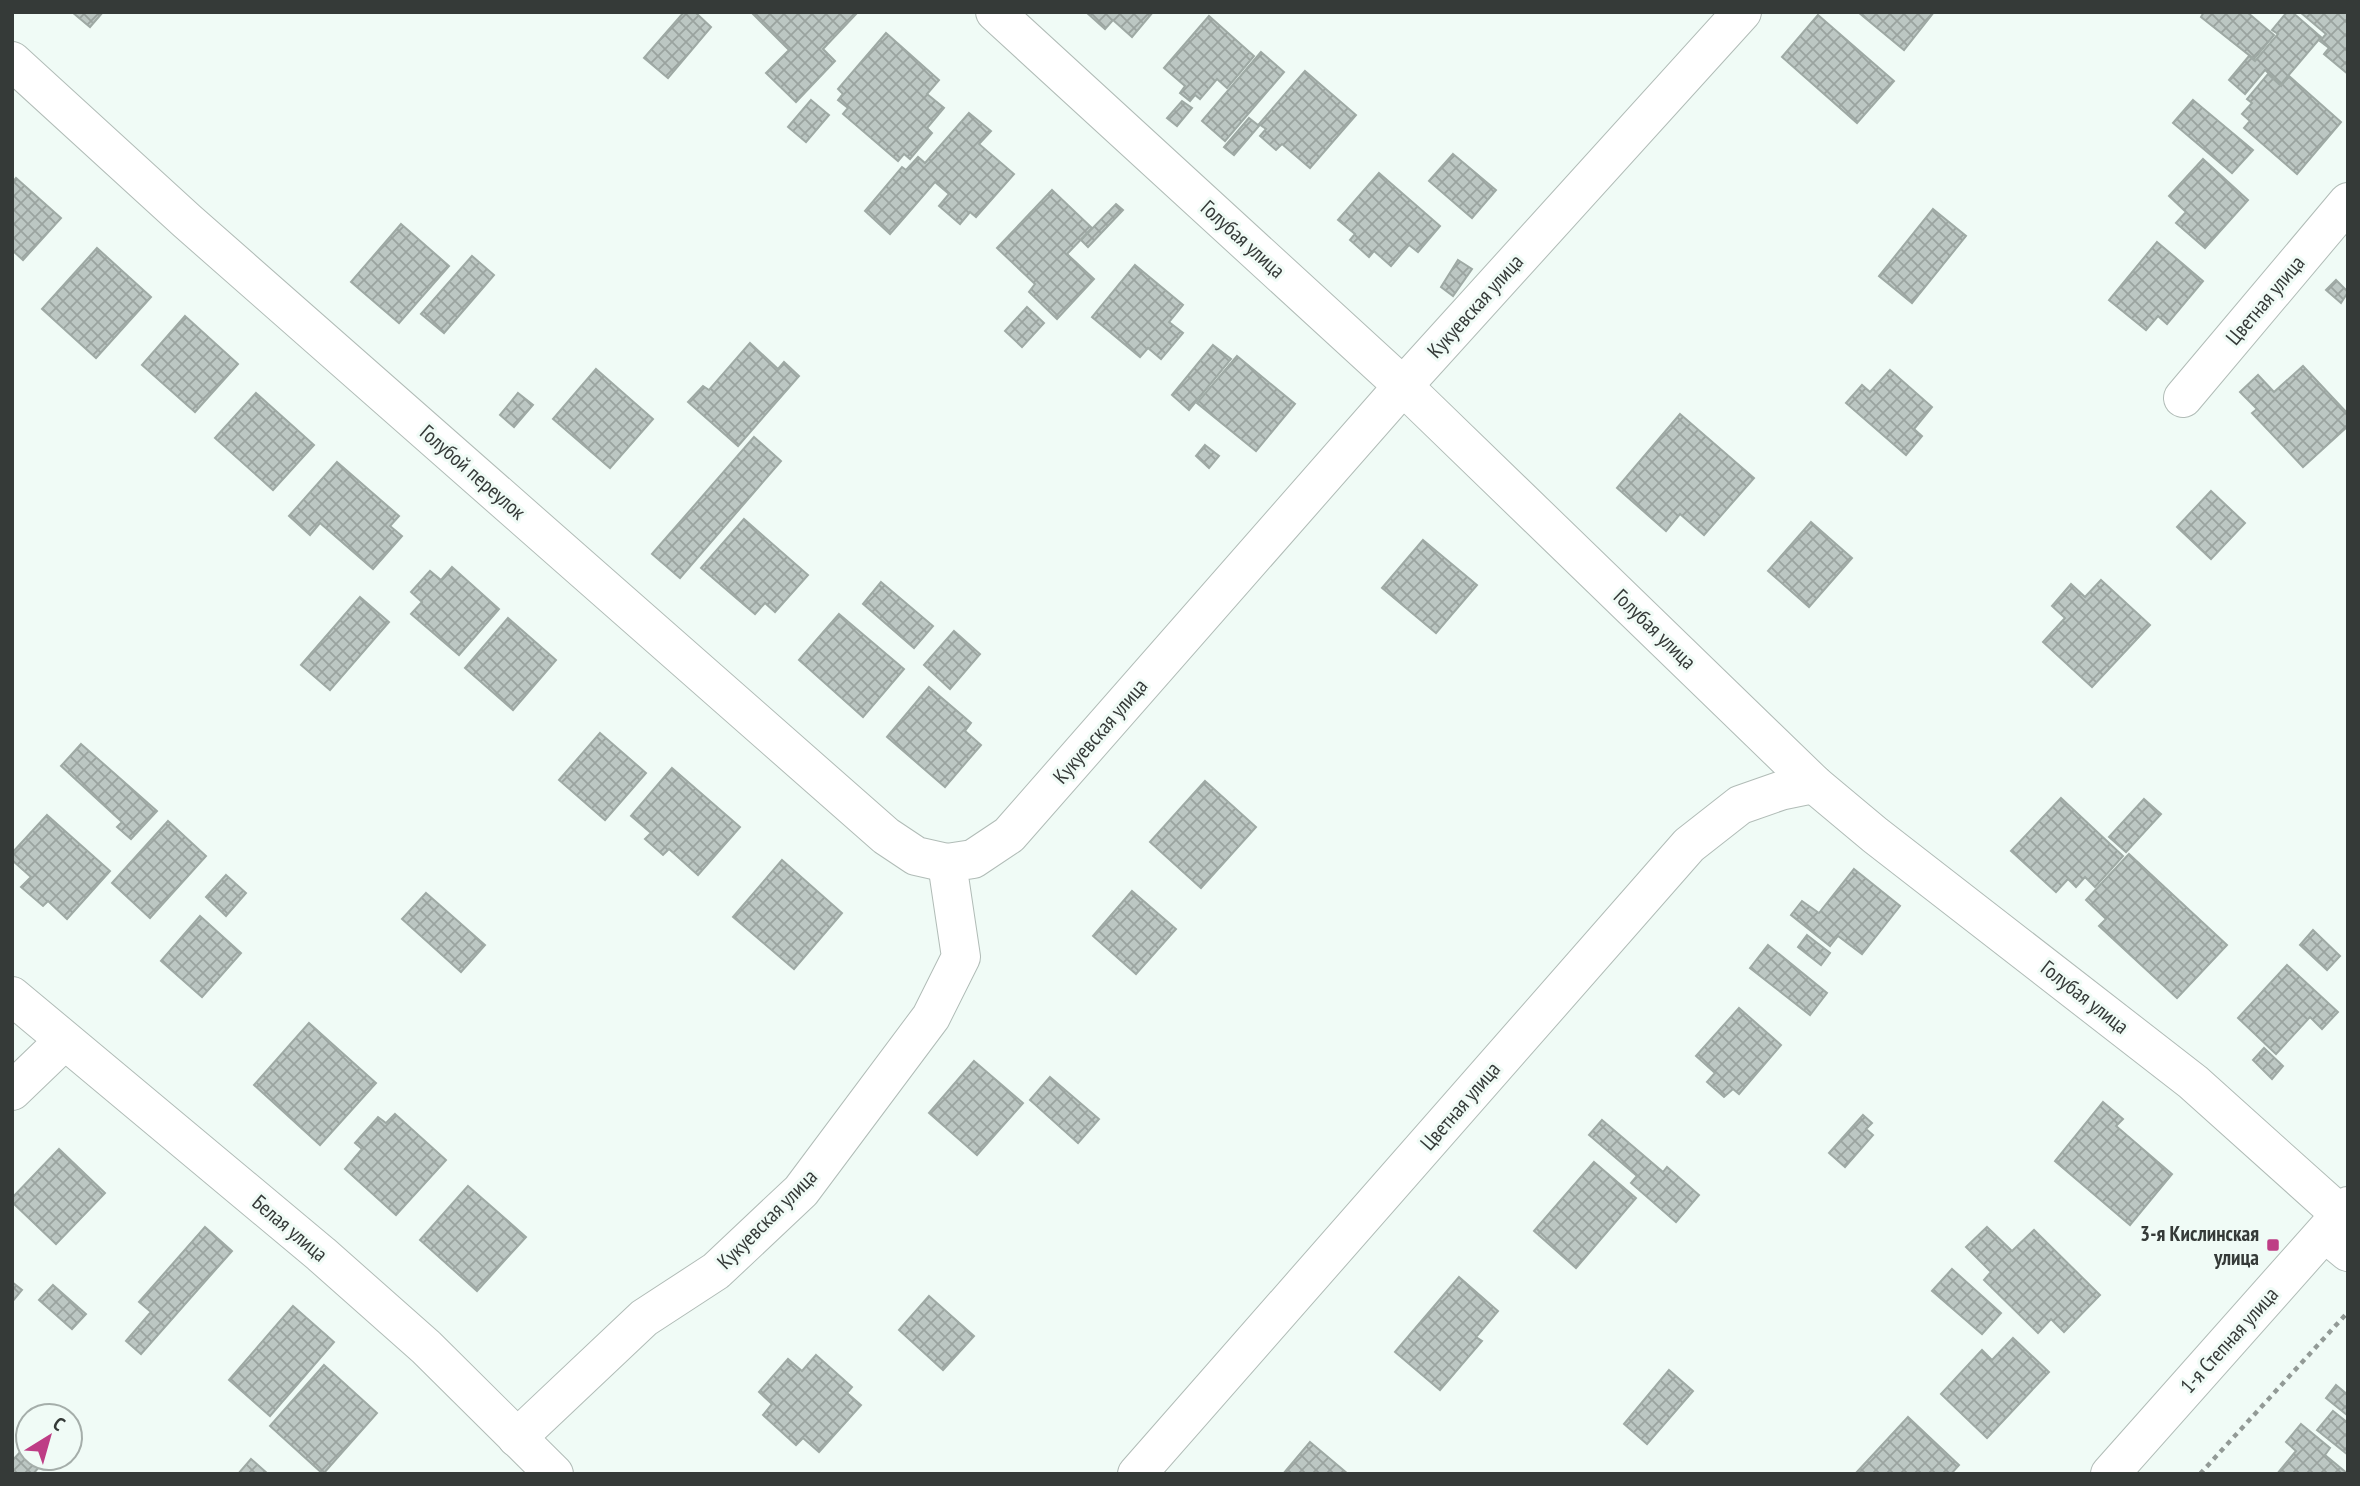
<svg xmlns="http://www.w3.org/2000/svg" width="2360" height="1486" font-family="'PT Sans Narrow',sans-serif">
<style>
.building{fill:url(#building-cross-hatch);stroke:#9ea9a4;stroke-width:2}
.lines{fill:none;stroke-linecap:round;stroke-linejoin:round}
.street-casing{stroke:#b1bcb7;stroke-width:40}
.secondary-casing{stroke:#b1bcb7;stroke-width:40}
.path{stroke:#929a96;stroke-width:4.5;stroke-dasharray:5 5;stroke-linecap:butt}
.street{stroke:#fff;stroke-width:38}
.secondary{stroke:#fff;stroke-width:38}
.poi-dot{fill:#be3d85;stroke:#f0fbf6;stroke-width:2.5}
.labels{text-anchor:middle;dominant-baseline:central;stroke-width:6;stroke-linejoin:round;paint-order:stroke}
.street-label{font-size:21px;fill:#353a38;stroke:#f0fbf6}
.poi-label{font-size:21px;font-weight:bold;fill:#353a38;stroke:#f0fbf6;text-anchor:end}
</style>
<defs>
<pattern id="building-cross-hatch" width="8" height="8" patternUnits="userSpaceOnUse" patternTransform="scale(1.75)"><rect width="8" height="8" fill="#bcc7c3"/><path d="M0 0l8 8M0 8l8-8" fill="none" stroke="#9aa39f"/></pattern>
</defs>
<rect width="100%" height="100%" fill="#f0fbf6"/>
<g class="building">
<path d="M72 12H103L90 27Z"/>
<path d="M684 12H695L711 27 668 78 644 58Z"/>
<path d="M751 12H856L857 13 823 49 835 61 796 102 766 73 789 50Z"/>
<path d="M1086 12H1153L1132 37 1113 20 1105 29Z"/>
<path d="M1858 12H1934L1904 50Z"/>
<path d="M2204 12H2247L2274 35 2254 59 2201 17Z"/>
<path d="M2287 12H2292L2321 37 2281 84 2265 70 2245 94 2229 80 2249 56 2255 61 2278 34 2272 30Z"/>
<path d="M2300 12H2348V74L2324 54 2329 48 2320 41 2326 34Z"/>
<path d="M1818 15 1894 81 1857 123 1782 57Z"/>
<path d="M1209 16 1254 56 1227 88 1217 79 1200 99 1195 95 1190 101 1180 93 1185 86 1164 68Z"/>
<path d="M886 33 939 80 927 94 944 108 927 128 932 133 910 159 904 154 898 161 843 114 848 108 838 100 843 94 838 89Z"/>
<path d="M1261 52 1284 72 1225 141 1202 121Z"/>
<path d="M1305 71 1356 115 1310 168 1282 144 1276 150 1260 136 1266 129 1259 124Z"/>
<path d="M2268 74 2281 86 2289 76 2341 122 2297 174 2244 128 2250 121 2242 114 2252 103 2247 99Z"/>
<path d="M811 100 829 115 806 142 788 127Z"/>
<path d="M2193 100 2253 150 2232 173 2173 123Z"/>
<path d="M1182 101 1192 108 1177 126 1167 118Z"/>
<path d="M969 113 991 131 979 144 1014 174 976 217 970 212 960 224 939 206 949 194 935 182 890 234 865 211 902 167 906 170 918 157 925 163Z"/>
<path d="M1249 118 1259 126 1234 155 1224 147Z"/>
<path d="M1453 154 1496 190 1472 218 1429 181Z"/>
<path d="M2203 159 2248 200 2205 248 2176 223 2186 212 2169 196Z"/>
<path d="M1379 173 1440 226 1418 252 1409 245 1391 266 1374 251 1369 257 1350 240 1355 234 1338 220Z"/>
<path d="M16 178 61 218 23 260 12 250V183Z"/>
<path d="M1052 190 1092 228 1067 254 1094 279 1057 319 1029 292 1035 284 997 248Z"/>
<path d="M1116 204 1123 210 1088 247 1081 240Z"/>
<path d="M1933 209 1966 236 1912 303 1879 276Z"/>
<path d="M401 224 449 266 399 323 351 282Z"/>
<path d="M2157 242 2203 281 2167 324 2158 316 2146 330 2109 300Z"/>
<path d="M97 248 151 297 96 358 42 309Z"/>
<path d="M472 256 494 275 444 333 421 314Z"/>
<path d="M1458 260 1472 269 1453 296 1441 287Z"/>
<path d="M1135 265 1183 305 1169 322 1183 333 1161 359 1148 348 1140 357 1092 317Z"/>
<path d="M2336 280 2348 292 2341 303 2326 290Z"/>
<path d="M1027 307 1044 323 1022 347 1005 331Z"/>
<path d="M185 316 238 364 195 412 142 365Z"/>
<path d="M750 343 778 369 784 362 799 376 738 446 688 402 703 386 709 390Z"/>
<path d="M1213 345 1231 359 1189 410 1172 395Z"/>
<path d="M1237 356 1295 404 1256 451 1197 403Z"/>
<path d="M2303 366 2348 414V426L2303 467 2252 413 2257 409 2240 392 2258 375 2274 392Z"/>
<path d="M596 369 653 419 610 468 553 419Z"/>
<path d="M1890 370 1932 407 1914 429 1922 436 1906 455 1846 403 1862 385 1870 392Z"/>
<path d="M256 393 314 445 273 490 215 438Z"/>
<path d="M518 393 533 405 514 427 500 415Z"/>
<path d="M1680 414 1754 478 1704 535 1680 514 1666 531 1617 488Z"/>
<path d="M754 437 781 461 680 578 652 554Z"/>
<path d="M1205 445 1219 456 1209 468 1196 456Z"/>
<path d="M337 462 399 516 390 526 402 536 373 569 320 523 310 535 289 516Z"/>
<path d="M2211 491 2245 523 2211 559 2177 527Z"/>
<path d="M744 519 808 575 775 612 765 603 755 614 701 568Z"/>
<path d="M1811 522 1852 558 1809 607 1768 571Z"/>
<path d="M1423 540 1477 585 1436 633 1382 588Z"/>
<path d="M452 567 499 609 459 655 411 614 422 602 411 592 430 571 441 580Z"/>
<path d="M2101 580 2150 625 2092 687 2043 642 2065 618 2052 606 2071 584 2085 597Z"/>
<path d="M881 582 933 626 914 648 863 604Z"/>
<path d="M360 597 389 622 330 690 301 665Z"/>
<path d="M839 614 904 669 863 717 799 660Z"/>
<path d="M508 618 556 660 513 710 465 668Z"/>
<path d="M954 631 980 654 950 689 924 665Z"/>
<path d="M929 687 971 723 965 731 981 745 945 787 887 737Z"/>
<path d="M600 733 646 773 605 820 559 780Z"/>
<path d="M81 744 157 811 131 839 117 827 122 822 61 766Z"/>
<path d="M672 768 740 827 698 875 669 849 663 855 645 839 651 833 631 816Z"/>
<path d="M1205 781 1256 827 1201 888 1150 842Z"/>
<path d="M2061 798 2123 856 2095 887 2085 877 2076 887 2068 879 2056 892 2011 851Z"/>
<path d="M2144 799 2161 814 2126 852 2109 837Z"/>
<path d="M47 815 110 871 67 919 48 901 43 906 21 887 31 877 12 860V853Z"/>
<path d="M168 821 206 856 150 918 112 883Z"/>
<path d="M2129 854 2227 945 2177 998 2099 926 2106 919 2086 900Z"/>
<path d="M782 860 842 913 794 969 733 917Z"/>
<path d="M1854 869 1900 906 1862 954 1838 936 1830 946 1791 915 1802 901 1819 913Z"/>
<path d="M226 875 246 893 226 916 206 897Z"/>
<path d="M1132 891 1176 929 1136 974 1093 936Z"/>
<path d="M426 893 485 945 461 972 402 919Z"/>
<path d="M200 916 241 953 202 997 161 961Z"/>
<path d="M2313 930 2340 956 2327 970 2300 945Z"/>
<path d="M1807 935 1830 953 1821 965 1798 947Z"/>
<path d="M1768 945 1827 993 1810 1015 1750 968Z"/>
<path d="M2287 965 2338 1012 2322 1029 2310 1017 2276 1054 2238 1018Z"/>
<path d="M1739 1008 1781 1045 1739 1094 1733 1089 1724 1097 1707 1082 1715 1073 1696 1056Z"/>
<path d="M309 1023 376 1083 320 1145 254 1085Z"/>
<path d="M2264 1048 2283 1066 2272 1079 2253 1060Z"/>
<path d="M974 1061 1023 1103 977 1155 929 1113Z"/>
<path d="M1050 1077 1099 1119 1078 1143 1030 1100Z"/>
<path d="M2103 1102 2123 1119 2116 1126 2172 1174 2130 1225 2055 1161Z"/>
<path d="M395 1114 446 1160 396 1215 345 1169 362 1149 355 1143 378 1117 386 1123Z"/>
<path d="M1863 1115 1872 1123 1866 1129 1873 1135 1845 1167 1829 1153Z"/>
<path d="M1602 1120 1663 1172 1667 1167 1699 1195 1676 1222 1631 1183 1637 1176 1589 1135Z"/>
<path d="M59 1149 105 1193 56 1244 12 1202V1198Z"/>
<path d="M1594 1162 1636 1198 1576 1268 1534 1231Z"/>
<path d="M468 1186 526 1237 477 1291 420 1240Z"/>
<path d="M205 1227 232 1251 141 1354 126 1341 151 1312 139 1302Z"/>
<path d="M1987 1227 2012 1251 2034 1230 2100 1295 2064 1332 2051 1319 2038 1333 1984 1280 1991 1272 1966 1247Z"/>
<path d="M1952 1269 2001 1313 1982 1334 1932 1291Z"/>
<path d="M1459 1277 1498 1311 1476 1337 1482 1341 1440 1390 1395 1352Z"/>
<path d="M12 1282 22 1290 12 1302Z"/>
<path d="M53 1285 86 1314 72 1329 39 1300Z"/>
<path d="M929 1296 974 1336 943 1370 899 1330Z"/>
<path d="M293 1306 334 1342 270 1416 229 1380Z"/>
<path d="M2013 1338 2049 1372 1987 1438 1941 1394 1982 1350 1992 1360Z"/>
<path d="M816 1355 852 1387 847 1393 861 1405 819 1452 803 1438 796 1445 763 1415 772 1404 759 1392 788 1359 802 1371Z"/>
<path d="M324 1365 377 1413 323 1474 270 1426Z"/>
<path d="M1669 1370 1693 1391 1647 1444 1624 1424Z"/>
<path d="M2336 1385 2348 1395 2347 1415 2326 1398Z"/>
<path d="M2333 1411 2348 1423V1455L2317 1430Z"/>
<path d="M1908 1417 1959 1465 1951 1474H1855Z"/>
<path d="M2301 1424 2330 1448 2325 1455 2348 1474H2277L2296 1451 2286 1442Z"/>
<path d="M1310 1442 1348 1474H1283Z"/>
<path d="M22 1450 40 1466 33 1474H12V1461Z"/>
<path d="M251 1459 268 1474H238Z"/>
</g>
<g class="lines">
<defs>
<g id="street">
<path d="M995 12 1403 386 1814 784 1875 835 2193 1082 2340 1214"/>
<path d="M12 61 187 221 886 836 916 856 947 863"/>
<path d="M2183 398 2348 202"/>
<path d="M12 996 321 1254 426 1347 554 1474"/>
<path d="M12 1091 64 1041"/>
<path d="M2325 1233 2348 1252"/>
<path d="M517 1438 644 1318 716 1271 801 1191 931 1017 961 957 947 863 973 859 1009 835 1403 386 1742 12"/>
<path d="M1137 1474 1689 845 1740 805 1780 791 1814 784"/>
</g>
<path id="secondary" d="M2110 1474 2348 1206"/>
</defs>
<use href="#street" class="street-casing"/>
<use href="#secondary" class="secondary-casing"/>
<path class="path" d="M2200 1474 2348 1312"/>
<use href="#street" class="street"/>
<use href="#secondary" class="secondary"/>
</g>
<rect class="poi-dot" x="2266" y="1238" width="14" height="14" rx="3.5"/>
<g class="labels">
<g class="street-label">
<text transform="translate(1243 239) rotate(42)">Голубая улица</text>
<text transform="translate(2265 300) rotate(-50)">Цветная улица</text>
<text transform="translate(1475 306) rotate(-48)">Кукуевская улица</text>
<text transform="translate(473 472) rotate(41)">Голубой переулок</text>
<text transform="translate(1655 629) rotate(44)">Голубая улица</text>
<text transform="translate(1100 731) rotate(-49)">Кукуевская улица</text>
<text transform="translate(2085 997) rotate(38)">Голубая улица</text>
<text transform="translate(1460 1106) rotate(-49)">Цветная улица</text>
<text transform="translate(767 1219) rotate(-45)">Кукуевская улица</text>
<text transform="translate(290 1228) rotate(40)">Белая улица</text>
<text transform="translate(2229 1340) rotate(-48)">1-я Степная улица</text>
</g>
<g class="poi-label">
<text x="2259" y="1233">3-я Кислинская<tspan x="2259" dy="24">улица</tspan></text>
</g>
</g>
<rect width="2360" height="1486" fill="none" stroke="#353a38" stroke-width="28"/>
<g transform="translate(49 1437) rotate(37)"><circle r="33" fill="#f0fbf6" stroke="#a5aeaa" stroke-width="2"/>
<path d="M0-5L12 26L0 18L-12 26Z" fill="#be3d85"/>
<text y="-10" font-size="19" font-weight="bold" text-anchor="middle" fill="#353a38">С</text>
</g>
</svg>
